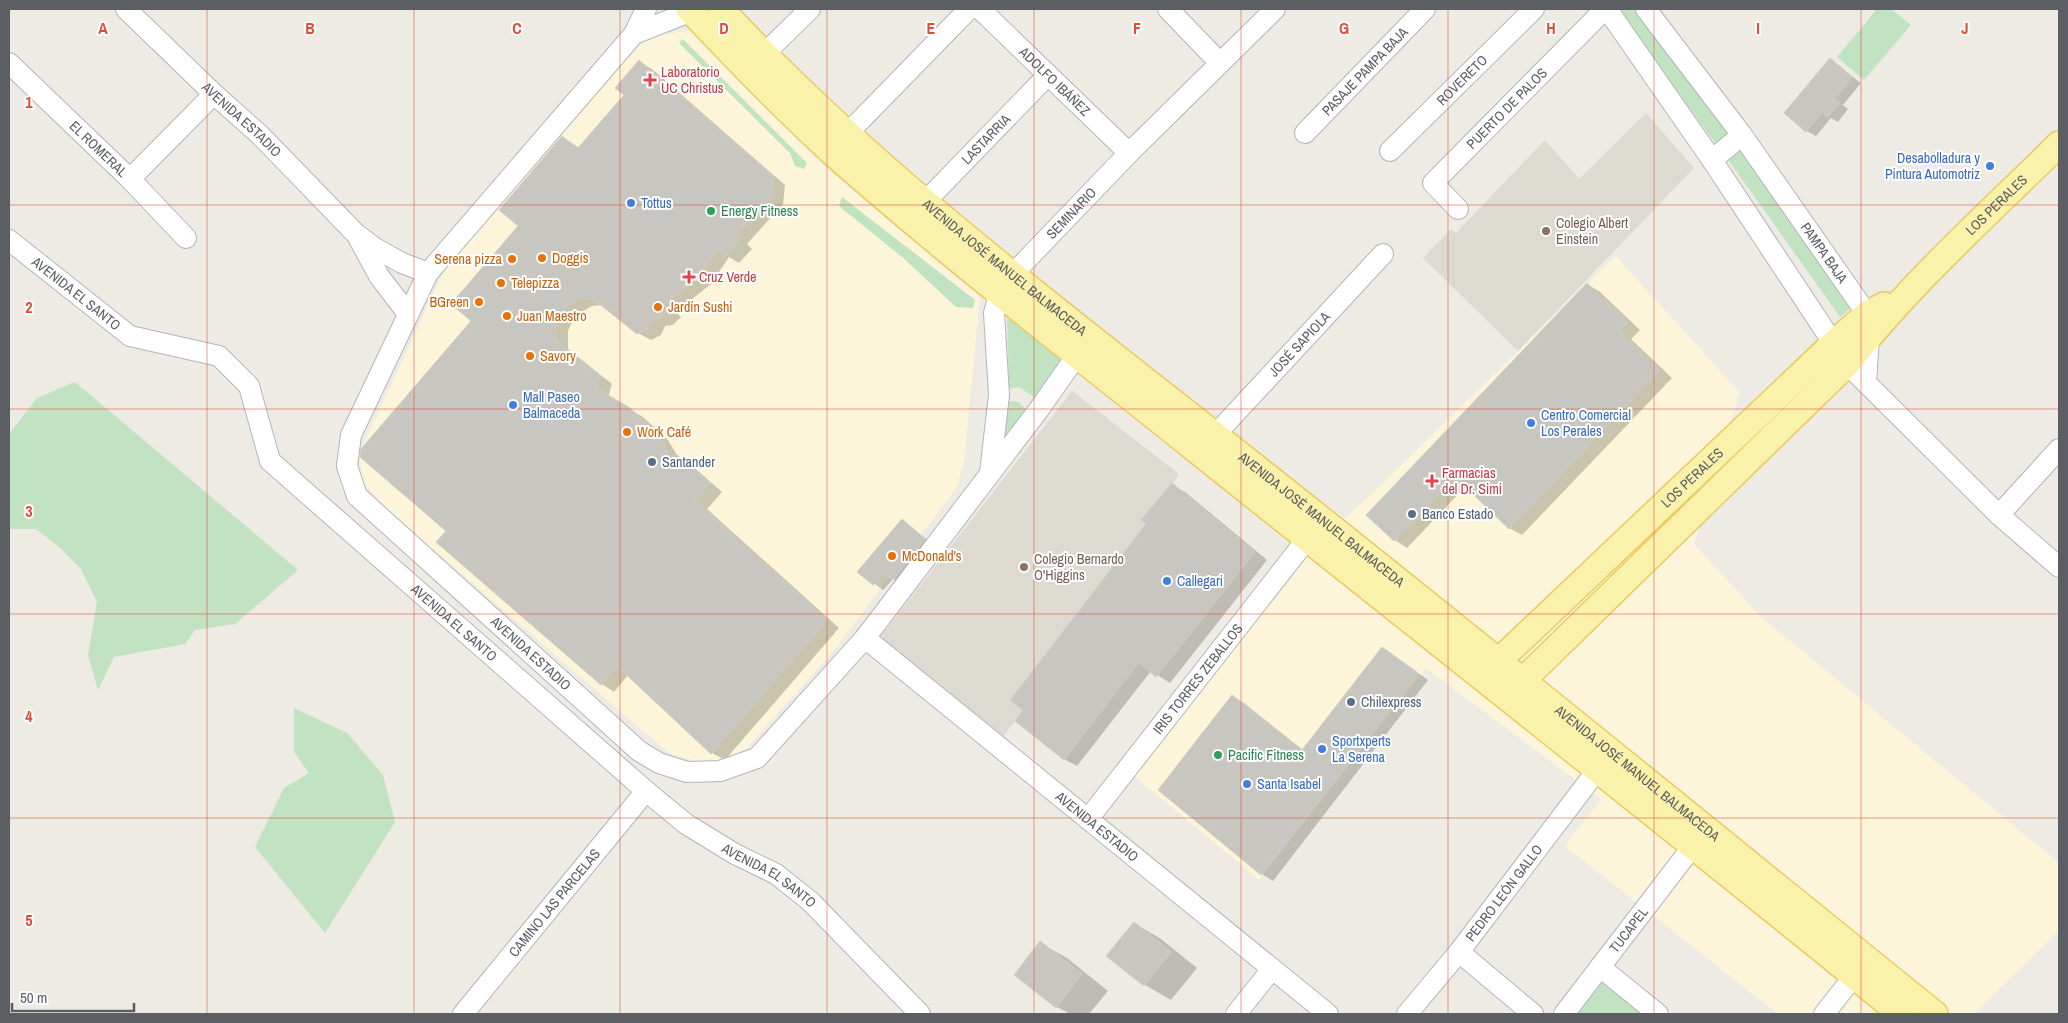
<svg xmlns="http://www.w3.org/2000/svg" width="2068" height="1023" font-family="'Archivo Narrow',sans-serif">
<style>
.commercial{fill:#fcf5d9}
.education{fill:#dddad1}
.green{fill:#c1e3c2}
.shadow{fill:#0003}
.building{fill:#c8c6c0;stroke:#d1cdc2}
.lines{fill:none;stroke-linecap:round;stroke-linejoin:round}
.minor-casing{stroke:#b3b5ba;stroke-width:22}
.major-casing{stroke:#e9ca60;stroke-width:28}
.minor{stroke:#fff;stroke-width:20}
.major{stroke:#faf2ab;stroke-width:25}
.grid{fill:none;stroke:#df4c37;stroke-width:1;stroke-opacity:0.55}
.health-dot{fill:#e0444e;stroke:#fff;stroke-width:2}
.shop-dot{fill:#3f7fe0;stroke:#fff;stroke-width:2}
.leisure-dot{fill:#2e9e5b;stroke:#fff;stroke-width:2}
.education-dot{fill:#8d6e63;stroke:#fff;stroke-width:2}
.food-dot{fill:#e8710a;stroke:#fff;stroke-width:2}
.service-dot{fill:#5c6f8a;stroke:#fff;stroke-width:2}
.labels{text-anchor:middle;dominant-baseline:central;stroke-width:4;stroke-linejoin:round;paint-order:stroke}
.street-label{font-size:14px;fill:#5b5e63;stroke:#fff}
.health-label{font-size:14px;fill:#be3a42;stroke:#fff;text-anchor:start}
.shop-label{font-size:14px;fill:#366cbe;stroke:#fff;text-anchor:start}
.leisure-label{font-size:14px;fill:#27864d;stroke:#fff;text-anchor:start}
.education-label{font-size:14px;fill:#785e54;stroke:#fff;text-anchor:start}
.food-label{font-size:14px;fill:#c56008;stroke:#fff;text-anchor:start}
.service-label{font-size:14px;fill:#4e5e75;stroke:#fff;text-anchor:start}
.grid-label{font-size:16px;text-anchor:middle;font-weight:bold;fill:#df4c37;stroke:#fff;stroke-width:4;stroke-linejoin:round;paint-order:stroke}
</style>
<rect width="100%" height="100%" fill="#edebe3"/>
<g class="commercial">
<path d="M692 30 814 157 980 297 964 462 957 487 836 648 746 749 724 761 698 762 670 754 383 506 363 482 359 454 445 269 634 38Z"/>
<path d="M1616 256 1740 393 1694 544 1761 617 2059 863V931L1974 1014H1778L1565 846 1601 799 1426 668 1259 880 1133 775 1297 566Z"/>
</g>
<g class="education">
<path d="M1646 113 1694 168 1518 351 1423 258 1451 229 1456 233 1545 140 1579 179Z"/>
<path d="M1072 391 1179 474 1146 524 1010 699 1023 710 1003 737 877 641Z"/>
</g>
<g class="green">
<path d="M1615 9H1635L1860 300 1840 317 1737 172Z"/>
<path d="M1877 9H1891L1911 25 1864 80 1837 57Z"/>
<path d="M683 39 807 163 804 169 795 166 790 153 679 43Z"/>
<path d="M842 197 975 300 973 308 956 307 902 257 839 206Z"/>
<path d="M1007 317 1066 359 1038 400 1019 387 1009 389Z"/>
<path d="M75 382 298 570 235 624 195 630 185 644 114 657 98 690 88 655 97 602 81 569 60 548 36 529H9V434L37 398Z"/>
<path d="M1009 401 1019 402 1027 411 999 454Z"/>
<path d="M294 708 347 733 383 775 395 822 325 933 255 847 284 788 309 773 294 752Z"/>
<path d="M1602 976 1649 1014H1568Z"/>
</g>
<g class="shadow">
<path d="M1830 60 1861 83 1843 105 1848 109 1838 122 1831 118 1816 136 1807 131Z"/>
<path d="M639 62 652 69 785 185 783 204 747 244 752 249 739 263 729 257 711 284 676 312 681 317 673 325 665 326 661 335 651 340 638 333 603 305 592 306 580 313 572 322 568 331V349L612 384 608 397 643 417 668 440 678 457 689 463 722 492 707 509 839 628 725 760 712 753 628 675 614 692 602 684 438 542 447 531 473 321 563 137 579 148 625 95Z"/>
<path d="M1587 284 1600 292 1640 330 1631 339 1672 378 1522 535 1509 528 1466 486 1407 548 1395 540 1368 515Z"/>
<path d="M1172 485 1185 492 1267 560 1170 683 1151 671 1077 766 1064 759 1148 523Z"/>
<path d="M902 520 934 545 903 585 893 579 883 590 859 572Z"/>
<path d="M1382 648 1428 680 1273 881 1262 874 1160 790 1233 697 1244 703 1303 750Z"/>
<path d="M1134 923 1161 939 1197 968 1171 1000 1145 985Z"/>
<path d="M1040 943 1067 958 1108 991 1089 1014H1070L1057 1007Z"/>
</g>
<g class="building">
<path d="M1830 58 1852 77 1834 99 1840 103 1828 117 1822 112 1806 132 1784 113Z"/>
<path d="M639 60 773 176 771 197 735 236 740 240 725 257 717 249 698 277 664 304 669 309 660 318 652 319 648 328 637 334 592 298 579 299 567 306 559 315 555 324 556 341 600 376 596 388 630 408 655 432 663 443 671 460 676 454 710 483 695 501 827 620 711 754 617 666 601 685 436 542 446 531 360 457 361 449 471 321 451 304 518 226 499 210 562 136 577 149 624 95 615 88Z"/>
<path d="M1587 283 1628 322 1619 331 1660 370 1509 529 1455 477 1394 541 1366 515Z"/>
<path d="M1172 483 1255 552 1156 677 1139 662 1064 760 1015 721 1023 710 1010 700 1146 524 1141 520Z"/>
<path d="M902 519 925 539 893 580 884 573 873 585 857 572Z"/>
<path d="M1382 647 1418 673 1261 875 1158 790 1232 695 1302 750Z"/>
<path d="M1134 922 1171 952 1144 986 1106 956Z"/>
<path d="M1040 941 1082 974 1056 1008 1014 975Z"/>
</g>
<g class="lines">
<defs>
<g id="minor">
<path id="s1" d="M126 9 214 94 260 135 355 233 375 248 402 263 428 273"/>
<path id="s2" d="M646 9 634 34 428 273 351 435 347 466 357 496 639 751 659 763 687 772 720 771 757 758 865 638 1040 408 1077 355"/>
<path id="s3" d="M980 9 1129 153"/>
<path d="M1168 9 1219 62"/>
<path d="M1607 9 1712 160 1847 364 1999 515 2059 567"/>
<path id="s4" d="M1646 9 1742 135 1867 314 1869 336 1866 383"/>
<path d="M634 34 692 11"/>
<path d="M764 54 810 9"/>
<path id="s5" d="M9 63 130 179 186 238"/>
<path id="s6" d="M1305 133 1425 9"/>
<path d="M847 134 969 9"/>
<path id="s7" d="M1390 151 1534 9"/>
<path d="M1712 160 1742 135"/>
<path d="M130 179 214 94"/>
<path id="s8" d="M924 203 1048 75"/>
<path id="s9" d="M1458 209 1433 183 1605 9"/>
<path d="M359 239 379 276 408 314"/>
<path id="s10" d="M9 240 130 336 219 356 249 386 270 461 646 791 686 824 735 854 776 874 810 901 920 1014"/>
<path id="s11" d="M1215 435 1383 254"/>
<path id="s12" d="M990 473 999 395 994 313 999 294 1012 275 1129 153 1275 9"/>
<path d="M1999 515 2059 449"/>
<path id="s13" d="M865 638 1328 1014"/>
<path id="s14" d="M1088 819 1307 539"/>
<path d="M1459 952 1533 1014"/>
<path d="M1600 967 1658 1014"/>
<path id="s15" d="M463 1014 646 791"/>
<path d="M1236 1014 1272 969"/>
<path id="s16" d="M1407 1014 1459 952 1598 769"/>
<path id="s17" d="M1564 1014 1693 846"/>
<path d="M1824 1014 1854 976"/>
</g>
<g id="major">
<path d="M689 9C736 59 784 109 835 155 951 258 1075 353 1196 450 1431 638 1668 824 1901 1014"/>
<path id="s18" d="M721 9C883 183 1076 324 1262 472 1488 651 1711 833 1935 1014"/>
<path id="s19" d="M1486 673 1834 343 1867 314 1884 305"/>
<path id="s20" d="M1511 692 1847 364C1910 284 1987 215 2059 144"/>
</g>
</defs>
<use href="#minor" class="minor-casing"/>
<use href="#major" class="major-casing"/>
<use href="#minor" class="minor"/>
<use href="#major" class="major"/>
</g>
<path class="grid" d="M207 9V1014M414 9V1014M620 9V1014M827 9V1014M1034 9V1014M1241 9V1014M1448 9V1014M1654 9V1014M1861 9V1014M9 205H2059M9 409H2059M9 614H2059M9 818H2059"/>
<g class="health-dot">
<path d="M647.5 72.5h5v5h5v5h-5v5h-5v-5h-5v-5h5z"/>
<path d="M686.5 269.5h5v5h5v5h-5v5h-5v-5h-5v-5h5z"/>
<path d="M1429.5 473.5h5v5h5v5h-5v5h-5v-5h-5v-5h5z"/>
</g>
<g class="shop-dot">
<circle cx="1990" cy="166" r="5"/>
<circle cx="631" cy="203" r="5"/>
<circle cx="513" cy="405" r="5"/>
<circle cx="1531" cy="423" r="5"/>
<circle cx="1167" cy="581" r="5"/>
<circle cx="1322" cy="749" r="5"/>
<circle cx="1247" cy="784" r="5"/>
</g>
<g class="leisure-dot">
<circle cx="711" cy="211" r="5"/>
<circle cx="1218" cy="755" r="5"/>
</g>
<g class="education-dot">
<circle cx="1546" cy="231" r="5"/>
<circle cx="1024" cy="567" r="5"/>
</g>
<g class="food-dot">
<circle cx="542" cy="258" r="5"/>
<circle cx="512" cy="259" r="5"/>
<circle cx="501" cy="283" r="5"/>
<circle cx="479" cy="302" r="5"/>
<circle cx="658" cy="307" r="5"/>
<circle cx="507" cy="316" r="5"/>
<circle cx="530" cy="356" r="5"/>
<circle cx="627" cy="432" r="5"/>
<circle cx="892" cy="556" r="5"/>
</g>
<g class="service-dot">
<circle cx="652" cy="462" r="5"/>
<circle cx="1412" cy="514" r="5"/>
<circle cx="1351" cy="702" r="5"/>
</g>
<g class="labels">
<g class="street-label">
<text stroke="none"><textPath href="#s6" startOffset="86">PASAJE PAMPA BAJA</textPath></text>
<text stroke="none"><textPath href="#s7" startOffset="101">ROVERETO</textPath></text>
<text stroke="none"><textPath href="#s3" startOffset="104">ADOLFO IBÁÑEZ</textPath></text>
<text stroke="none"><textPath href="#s9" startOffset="141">PUERTO DE PALOS</textPath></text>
<text stroke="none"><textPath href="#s1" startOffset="160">AVENIDA ESTADIO</textPath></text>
<text stroke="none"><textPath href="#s8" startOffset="89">LASTARRIA</textPath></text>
<text stroke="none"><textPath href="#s5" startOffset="124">EL ROMERAL</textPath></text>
<text stroke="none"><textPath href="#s20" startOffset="688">LOS PERALES</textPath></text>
<text stroke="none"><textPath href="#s12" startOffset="289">SEMINARIO</textPath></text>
<text stroke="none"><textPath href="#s4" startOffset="302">PAMPA BAJA</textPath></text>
<text stroke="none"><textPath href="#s18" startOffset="384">AVENIDA JOSÉ MANUEL BALMACEDA</textPath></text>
<text stroke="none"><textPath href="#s10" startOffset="86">AVENIDA EL SANTO</textPath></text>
<text stroke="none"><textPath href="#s11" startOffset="124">JOSÉ SAPIOLA</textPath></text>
<text stroke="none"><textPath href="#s19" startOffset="284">LOS PERALES</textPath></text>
<text stroke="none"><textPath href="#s18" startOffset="789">AVENIDA JOSÉ MANUEL BALMACEDA</textPath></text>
<text stroke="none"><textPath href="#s10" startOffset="611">AVENIDA EL SANTO</textPath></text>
<text stroke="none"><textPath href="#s2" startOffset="820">AVENIDA ESTADIO</textPath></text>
<text stroke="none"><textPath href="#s14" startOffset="178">IRIS TORRES ZEBALLOS</textPath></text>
<text stroke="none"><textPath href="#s18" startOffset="1194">AVENIDA JOSÉ MANUEL BALMACEDA</textPath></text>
<text stroke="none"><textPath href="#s13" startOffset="299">AVENIDA ESTADIO</textPath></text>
<text stroke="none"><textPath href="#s10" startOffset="1016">AVENIDA EL SANTO</textPath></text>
<text stroke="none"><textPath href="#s16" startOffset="155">PEDRO LEÓN GALLO</textPath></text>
<text stroke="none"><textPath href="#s15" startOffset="144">CAMINO LAS PARCELAS</textPath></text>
<text stroke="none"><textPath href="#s17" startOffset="106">TUCAPEL</textPath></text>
</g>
<g class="health-label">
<text x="661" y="72">Laboratorio<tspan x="661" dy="16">UC Christus</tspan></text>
<text x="699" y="277">Cruz Verde</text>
<text x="1442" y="473">Farmacias<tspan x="1442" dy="16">del Dr. Simi</tspan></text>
</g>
<g class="shop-label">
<text x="1980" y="158" text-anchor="end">Desabolladura y<tspan x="1980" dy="16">Pintura Automotriz</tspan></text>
<text x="641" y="203">Tottus</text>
<text x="523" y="397">Mall Paseo<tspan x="523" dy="16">Balmaceda</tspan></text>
<text x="1541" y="415">Centro Comercial<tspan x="1541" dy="16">Los Perales</tspan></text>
<text x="1177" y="581">Callegari</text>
<text x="1332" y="741">Sportxperts<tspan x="1332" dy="16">La Serena</tspan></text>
<text x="1257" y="784">Santa Isabel</text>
</g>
<g class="leisure-label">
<text x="721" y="211">Energy Fitness</text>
<text x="1228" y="755">Pacific Fitness</text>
</g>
<g class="education-label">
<text x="1556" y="223">Colegio Albert<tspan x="1556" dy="16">Einstein</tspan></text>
<text x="1034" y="559">Colegio Bernardo<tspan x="1034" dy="16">O'Higgins</tspan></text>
</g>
<g class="food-label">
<text x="552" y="258">Doggis</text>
<text x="502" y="259" text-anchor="end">Serena pizza</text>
<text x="511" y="283">Telepizza</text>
<text x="469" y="302" text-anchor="end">BGreen</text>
<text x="668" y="307">Jardín Sushi</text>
<text x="517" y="316">Juan Maestro</text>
<text x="540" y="356">Savory</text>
<text x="637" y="432">Work Café</text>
<text x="902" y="556">McDonald's</text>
</g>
<g class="service-label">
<text x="662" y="462">Santander</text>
<text x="1422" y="514">Banco Estado</text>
<text x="1361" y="702">Chilexpress</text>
</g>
</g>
<g class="grid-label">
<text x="103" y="34">A</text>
<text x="310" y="34">B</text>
<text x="517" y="34">C</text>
<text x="724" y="34">D</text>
<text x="931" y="34">E</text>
<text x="1137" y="34">F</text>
<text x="1344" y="34">G</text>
<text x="1551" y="34">H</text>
<text x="1758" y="34">I</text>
<text x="1965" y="34">J</text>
<text x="29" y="108">1</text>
<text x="29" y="313">2</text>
<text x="29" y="517">3</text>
<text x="29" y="722">4</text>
<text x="29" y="926">5</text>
</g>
<rect width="2068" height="1023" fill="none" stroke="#5b5e63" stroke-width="20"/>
<path d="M12 1003v8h122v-8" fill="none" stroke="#5b5e63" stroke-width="2.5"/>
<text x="20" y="1003" font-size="15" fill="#5b5e63" stroke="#ffffff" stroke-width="4" paint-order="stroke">50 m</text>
</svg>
